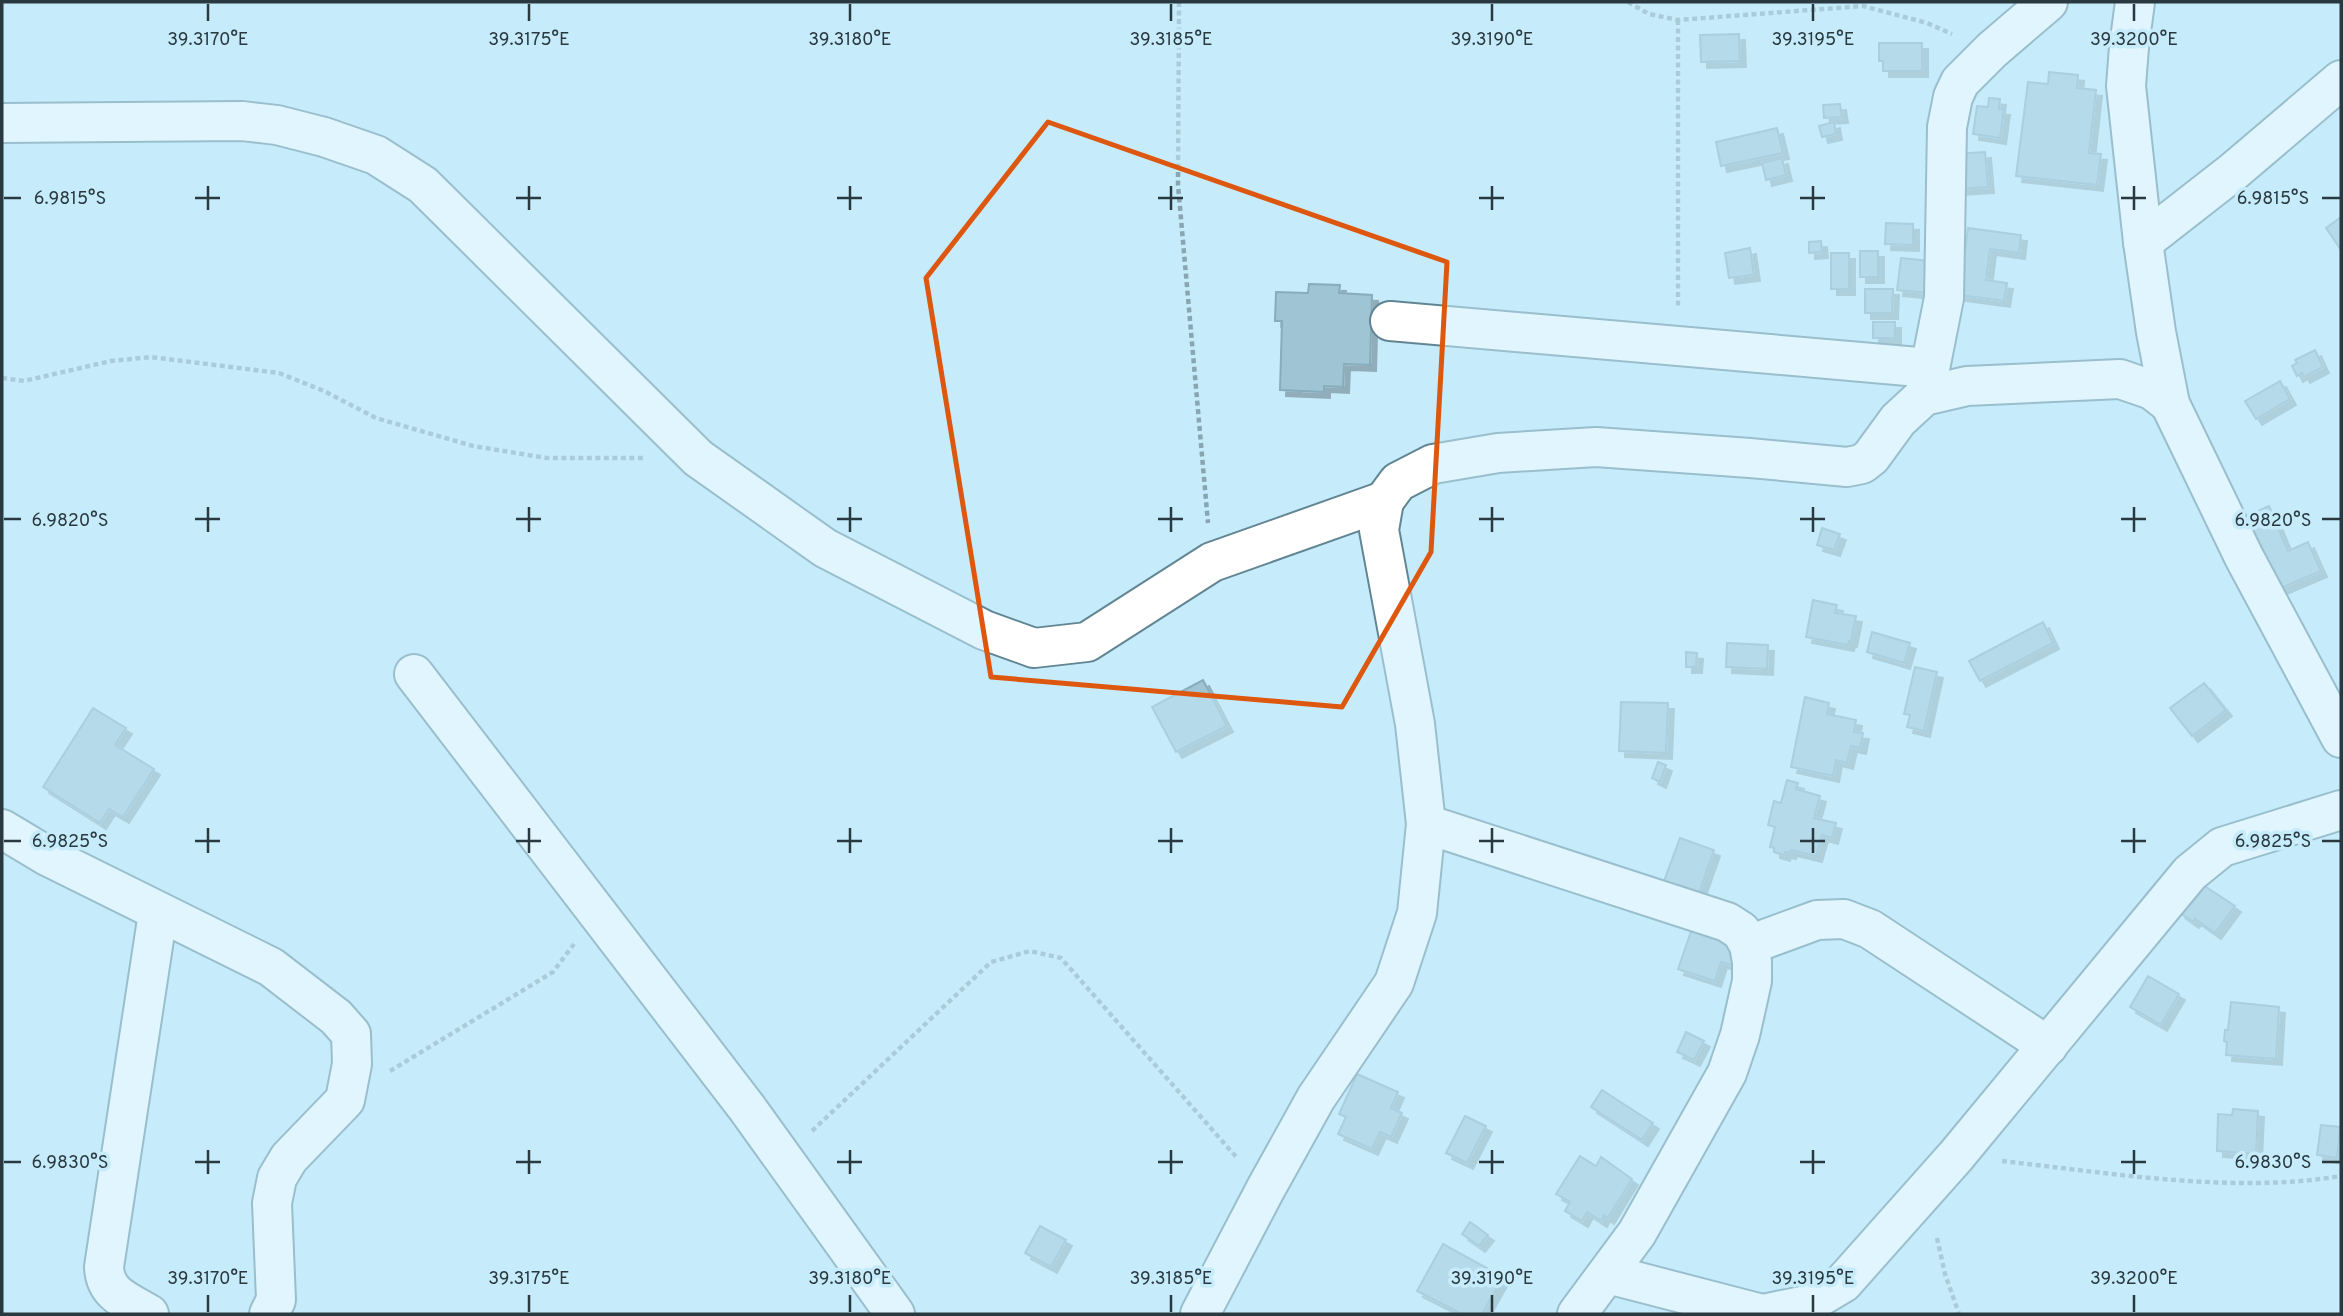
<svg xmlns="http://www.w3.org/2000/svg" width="2343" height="1316" font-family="Overpass,sans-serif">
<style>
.building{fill:#9fc4d4;stroke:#87acbb;stroke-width:2;filter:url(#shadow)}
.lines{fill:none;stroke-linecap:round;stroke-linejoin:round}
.street-casing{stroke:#628593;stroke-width:42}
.path{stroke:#88a5b1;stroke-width:4.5;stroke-dasharray:5 3.5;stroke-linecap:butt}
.street{stroke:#fff;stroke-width:38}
.marked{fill:none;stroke:#de570f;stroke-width:5;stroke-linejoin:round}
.ticks{fill:none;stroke:#2a393f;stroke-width:2.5}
.ticks-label{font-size:18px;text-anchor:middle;fill:#2a393f;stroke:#c6ecfc;stroke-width:7;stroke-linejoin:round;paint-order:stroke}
</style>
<defs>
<filter id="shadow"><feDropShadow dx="6" dy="6" stdDeviation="0" flood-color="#0004"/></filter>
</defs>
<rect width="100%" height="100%" fill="#c6ecfc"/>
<g class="building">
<path d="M1739 34 1740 61 1701 62 1700 35Z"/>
<path d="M1879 43H1922V71H1883V61H1879Z"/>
<path d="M2049 72 2078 75 2077 88 2096 90 2089 153 2101 154 2097 185 2016 176 2028 82 2048 84Z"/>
<path d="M1989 98 2000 99 1999 109H2004L2000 138 1973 134 1977 106 1988 107Z"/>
<path d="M1840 104 1842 117 1824 118 1823 105Z"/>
<path d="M1834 122 1836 134 1822 137 1819 126Z"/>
<path d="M1777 128 1783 153 1721 166 1716 142Z"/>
<path d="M1985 152 1988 187 1955 189 1953 154Z"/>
<path d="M1782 158 1786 175 1766 180 1762 163Z"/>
<path d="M2341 217V250L2326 228Z"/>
<path d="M1886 223 1913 224V245L1885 244Z"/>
<path d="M1968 228 2021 235 2019 253 1990 249 1986 280 2007 283 2004 301 1959 295Z"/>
<path d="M1821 241 1822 252 1809 253V242Z"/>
<path d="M1750 248 1754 275 1729 278 1725 253Z"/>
<rect x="1860" y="251" width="18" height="26"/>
<rect x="1831" y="253" width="18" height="36"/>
<path d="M1901 258 1940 262 1937 294 1897 290Z"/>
<path d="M1309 284 1340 285 1339 293 1372 295 1370 365 1344 364 1343 387 1324 386V392L1280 390 1282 321H1275L1276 292 1308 293Z"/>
<path d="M1865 289H1893L1892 313H1865Z"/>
<rect x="1873" y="322" width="22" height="16"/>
<path d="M2315 350 2323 367 2304 377 2302 373 2297 376 2292 366 2297 363 2295 360Z"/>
<path d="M2280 381 2290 399 2256 419 2245 401Z"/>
<path d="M2269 506 2288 551 2308 542 2321 571 2274 591 2242 518Z"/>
<path d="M1822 528 1840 534 1834 550 1817 545Z"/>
<path d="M1813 600 1837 605 1835 613 1856 616 1851 641H1849L1848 645 1806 637Z"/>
<path d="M2043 622 2053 643 1980 681 1969 661Z"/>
<path d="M1872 632 1910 643 1904 663 1867 652Z"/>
<path d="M1727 643 1768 645 1767 669 1726 667Z"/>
<path d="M1686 652 1697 653 1696 667H1686Z"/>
<path d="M1915 667 1937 672 1924 731 1907 727 1910 715 1904 714Z"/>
<path d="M1203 680 1227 726 1176 752 1152 707Z"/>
<path d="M2204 683 2226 710 2192 736 2170 708Z"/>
<path d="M1805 697 1829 703 1827 714 1856 720 1854 732 1863 733 1860 748 1851 746 1847 763 1836 760 1833 776 1791 767Z"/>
<path d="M1621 702 1668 703 1666 753 1619 751Z"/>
<path d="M93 708 126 728 115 745 154 769 123 817 109 809 100 823 43 787Z"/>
<path d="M1658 762 1666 765 1660 782 1652 778Z"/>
<path d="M1787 780 1798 783 1796 789 1820 796 1814 818 1836 823 1832 838 1822 835 1816 856 1791 850 1790 853 1785 852 1784 855 1774 852V848L1770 847 1775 827 1768 825 1774 801 1781 803Z"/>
<path d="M1680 838 1714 850 1699 893 1664 881Z"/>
<path d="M2200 883 2235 906 2215 933 2195 919 2193 922 2179 912Z"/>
<path d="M1695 920 1741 935 1732 965 1721 962 1715 981 1678 969Z"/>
<path d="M2148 976 2179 994 2161 1025 2130 1007Z"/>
<path d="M2231 1002 2279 1007 2276 1059 2226 1055 2227 1042 2224 1041 2225 1030H2228Z"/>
<path d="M1686 1032 1704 1041 1694 1060 1677 1052Z"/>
<path d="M1357 1074 1398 1092 1391 1108 1402 1113 1391 1137 1380 1132 1372 1149 1338 1134 1346 1117 1339 1114Z"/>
<path d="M1602 1090 1653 1123 1642 1140 1591 1107Z"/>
<path d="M2233 1109 2258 1111 2256 1154 2217 1151 2218 1114 2232 1115Z"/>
<path d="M1465 1116 1486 1126 1467 1163 1446 1153Z"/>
<path d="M2321 1125 2340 1127 2337 1158 2317 1155Z"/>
<path d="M1580 1156 1596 1166 1601 1157 1632 1179 1608 1218 1604 1215 1601 1221 1587 1212 1582 1221 1565 1211 1570 1202 1556 1194Z"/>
<path d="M1470 1222 1488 1235 1479 1246 1462 1234Z"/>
<path d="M1040 1226 1066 1240 1051 1267 1025 1253Z"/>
<path d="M1443 1244 1503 1277 1482 1314H1462L1417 1291Z"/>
</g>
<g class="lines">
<defs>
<g id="street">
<path d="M2135 2 2129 47 2126 86 2143 242 2156 332 2170 404 2244 557 2341 738"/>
<path d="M2 123 242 121 277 125 324 137 376 155 423 185 698 458 825 548 984 630 1034 648 1087 642 1212 562 1384 501"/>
<path d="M2143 242 2234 171 2341 80"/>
<path d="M1390 321 1930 368"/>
<path d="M1925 394 1944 298 1947 127 1953 97 1960 82 1992 50 2048 2"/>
<path d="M414 674 747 1108 895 1314"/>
<path d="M1426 824 1727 922 1741 931 1749 945 1752 962V981L1740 1035 1727 1073 1637 1233 1577 1314"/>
<path d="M2 829 47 856 271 967 336 1017 351 1034 352 1064 345 1100 289 1158 277 1178 272 1203 276 1300 269 1314"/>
<path d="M1749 945 1817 920 1844 919 1870 929 2048 1046"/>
<path d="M1608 1274 1762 1314"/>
<path d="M149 1314C128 1301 105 1295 104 1267L158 913"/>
<path d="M1200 1314 1265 1190 1316 1098 1394 983 1417 913 1426 824 1415 724 1379 530 1384 501 1398 482 1433 464 1498 453 1596 447 1750 458 1847 467 1862 464 1871 457 1898 420 1924 396 1967 386 2120 379 2152 390 2170 404"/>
<path d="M1763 1314 1806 1305 1843 1283 1956 1156 2190 873 2222 847 2341 810"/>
</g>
</defs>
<use href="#street" class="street-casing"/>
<g class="path">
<path d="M1179 2 1178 185 1208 523"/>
<path d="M1628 2 1649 14 1678 20 1863 6 1927 23 1952 34"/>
<path d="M1678 20V307"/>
<path d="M2 378 24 381 111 361 151 357 279 373 324 391 376 418 473 446 547 458H644"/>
<path d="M390 1071 553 972 574 944"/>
<path d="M812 1131 991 962 1030 951 1061 958 1238 1159"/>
<path d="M2002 1161C2110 1173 2234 1194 2341 1176"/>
<path d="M1937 1238 1945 1274 1959 1314"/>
</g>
<use href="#street" class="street"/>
</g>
<path d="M0 0H2343V1316H0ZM1048 122 1447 262 1431 552 1342 707 991 677 926 278Z" fill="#c6ecfc" fill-opacity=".55" fill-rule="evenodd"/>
<path class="marked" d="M1048 122 1447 262 1431 552 1342 707 991 677 926 278Z"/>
<path class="ticks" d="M208 4V21M529 4V21M850 4V21M1171 4V21M1492 4V21M1813 4V21M2134 4V21M208 186V210M529 186V210M850 186V210M1171 186V210M1492 186V210M1813 186V210M2134 186V210M4 198H21M195 198H220M516 198H541M837 198H862M1158 198H1183M1479 198H1504M1800 198H1825M2121 198H2146M2322 198H2340M208 507V532M529 507V532M850 507V532M1171 507V532M1492 507V532M1813 507V532M2134 507V532M4 519H21M195 519H220M516 519H541M837 519H862M1158 519H1183M1479 519H1504M1800 519H1825M2121 519H2146M2322 519H2340M208 828V853M529 828V853M850 828V853M1171 828V853M1492 828V853M1813 828V853M2134 828V853M4 841H21M195 841H220M516 841H541M837 841H862M1158 841H1183M1479 841H1504M1800 841H1825M2121 841H2146M2322 841H2340M208 1150V1174M529 1150V1174M850 1150V1174M1171 1150V1174M1492 1150V1174M1813 1150V1174M2134 1150V1174M4 1162H21M195 1162H220M516 1162H541M837 1162H862M1158 1162H1183M1479 1162H1504M1800 1162H1825M2121 1162H2146M2322 1162H2340M208 1295V1312M529 1295V1312M850 1295V1312M1171 1295V1312M1492 1295V1312M1813 1295V1312M2134 1295V1312"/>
<g class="ticks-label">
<text x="208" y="45">39.3170°E</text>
<text x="529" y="45">39.3175°E</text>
<text x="850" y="45">39.3180°E</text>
<text x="1171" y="45">39.3185°E</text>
<text x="1492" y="45">39.3190°E</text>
<text x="1813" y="45">39.3195°E</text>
<text x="2134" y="45">39.3200°E</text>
<text x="70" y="204">6.9815°S</text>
<text x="2273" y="204">6.9815°S</text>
<text x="70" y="526">6.9820°S</text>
<text x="2273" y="526">6.9820°S</text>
<text x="70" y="847">6.9825°S</text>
<text x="2273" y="847">6.9825°S</text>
<text x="70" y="1168">6.9830°S</text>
<text x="2273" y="1168">6.9830°S</text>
<text x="208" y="1284">39.3170°E</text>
<text x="529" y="1284">39.3175°E</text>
<text x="850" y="1284">39.3180°E</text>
<text x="1171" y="1284">39.3185°E</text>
<text x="1492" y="1284">39.3190°E</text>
<text x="1813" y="1284">39.3195°E</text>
<text x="2134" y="1284">39.3200°E</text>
</g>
<rect width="2343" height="1316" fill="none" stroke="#2a393f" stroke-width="7"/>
</svg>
